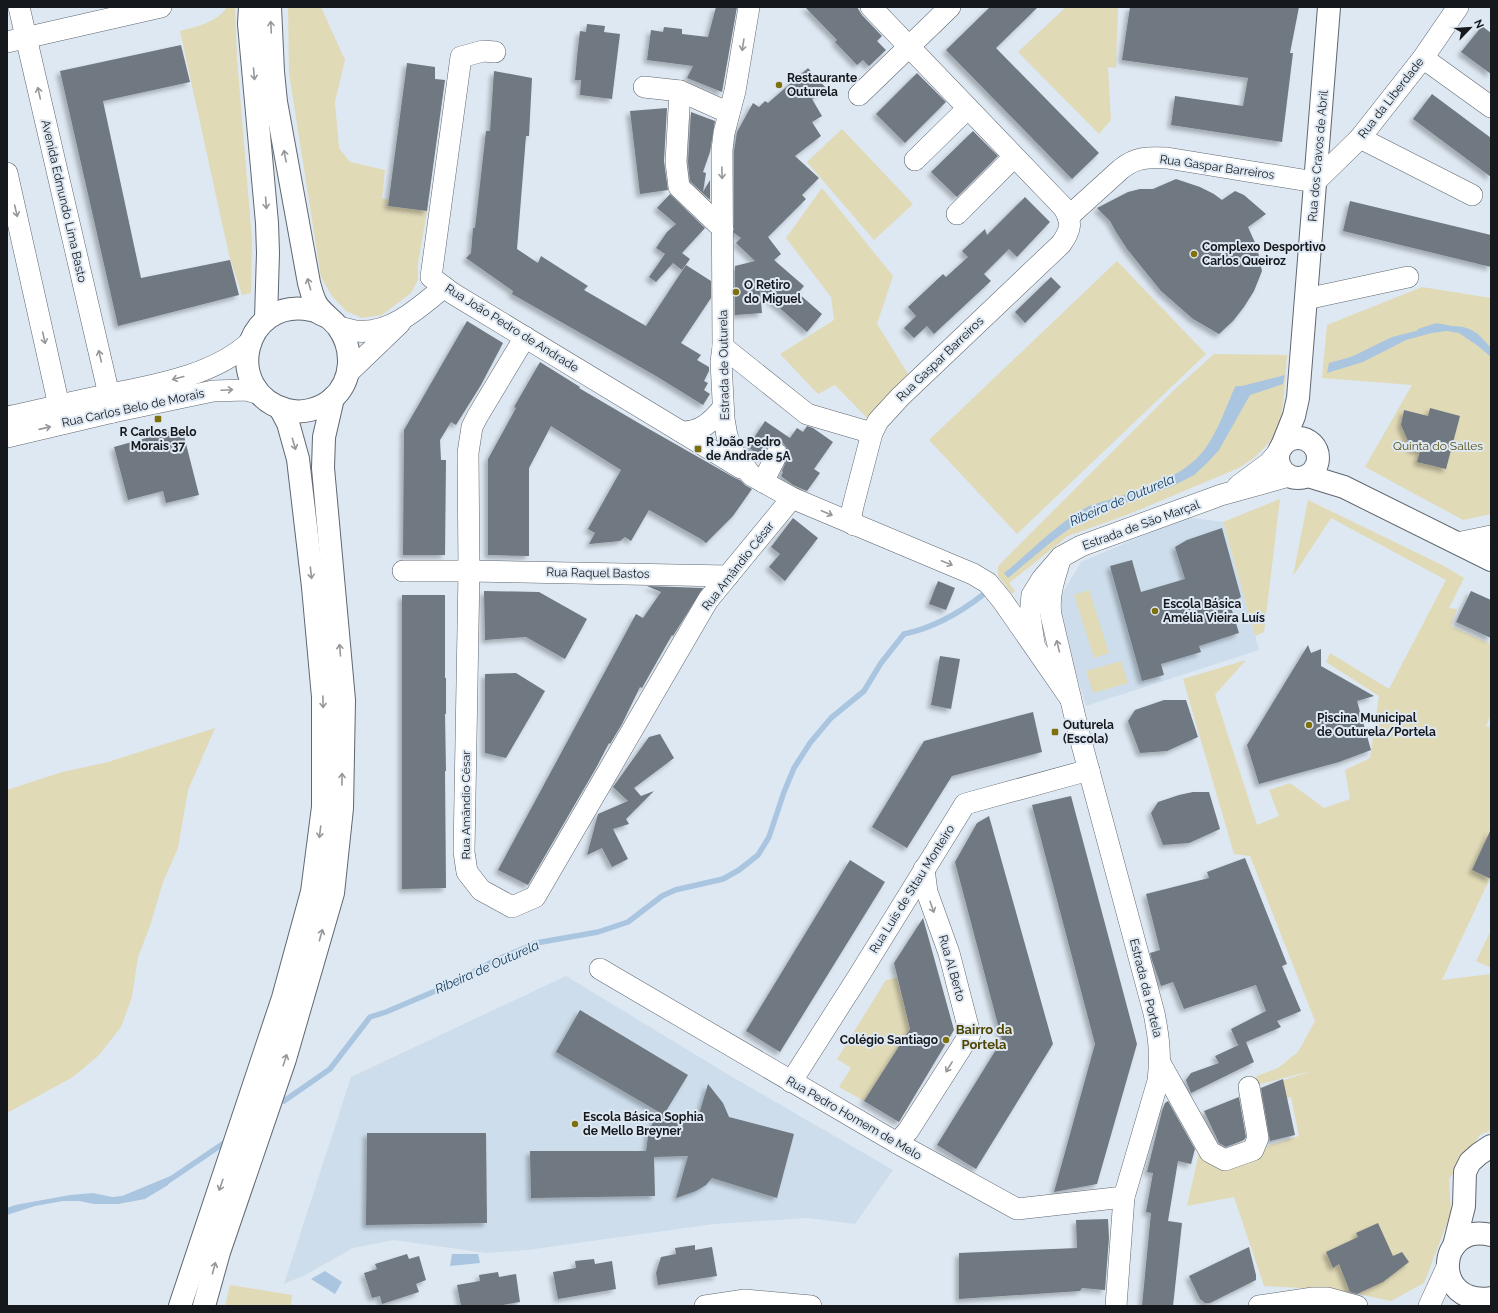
<svg xmlns="http://www.w3.org/2000/svg" width="1498" height="1313" font-family="Raleway,sans-serif">
<style>
.built{fill:#cdddec}
.green{fill:#e0dab7}
.water{fill:#a9c5e0}
.lines{fill:none;stroke-linecap:round;stroke-linejoin:round}
.stream{stroke:#a9c5e0;stroke-width:5.5}
.building{fill:#707881;filter:url(#shadow)}
.minor-casing{stroke:#5f6770;stroke-width:22}
.tertiary-casing{stroke:#5f6770;stroke-width:24}
.minor{stroke:#fff;stroke-width:21}
.tertiary{stroke:#fff;stroke-width:22}
.oneway{stroke:#969799}
.poi-dot{fill:#7f700e;stroke:#dee8f2;stroke-width:1.5}
.labels{text-anchor:middle;dominant-baseline:central;stroke-width:4;stroke-linejoin:round;paint-order:stroke}
.poi-label{font-size:12px;font-weight:bold;fill:#15181c;stroke:#dee8f2;text-anchor:start}
.street-label{font-size:12px;fill:#15181c;stroke:#dee8f2}
.park-label{font-size:12px;fill:#5a4f12;stroke:#dee8f2}
.water-label{font-size:13px;font-style:italic;fill:#0f3c60;stroke:#dee8f2}
.neighbourhood-label{font-size:13px;font-weight:bold;fill:#4e4400;stroke:#dee8f2}
</style>
<defs>
<filter id="shadow"><feDropShadow dx="-3.5" dy="3.5" stdDeviation="2" flood-color="#0004"/></filter>
</defs>
<rect width="100%" height="100%" fill="#dee8f2"/>
<g class="built">
<path d="M1187 517 1223 522 1259 650 1086 706 1062 627V594L1081 562Z"/>
<path d="M566 976 729 1075 893 1170 855 1224 808 1218 714 1224 527 1250 486 1253 394 1240 353 1248 305 1275 284 1284 351 1077Z"/>
</g>
<g class="green">
<path d="M227 7H235L237 58 252 240 251 293 242 295 229 255 180 31C197 26 217 23 227 7Z"/>
<path d="M288 7H321L345 60 335 102 339 148 350 162 385 170 382 198 389 200 388 206 427 211 418 263V280L411 293 382 315 362 318 346 311 332 296 321 277 289 73Z"/>
<path d="M1066 7H1118L1116 68 1108 67 1111 120 1099 134 1018 52Z"/>
<path d="M842 129 913 204 874 240 807 162Z"/>
<path d="M822 188 893 276 877 324 908 374 867 418 835 385 818 394 780 354 834 320 831 297 786 238Z"/>
<path d="M1117 261 1206 354 1017 534 929 440Z"/>
<path d="M1422 287 1491 298V514L1463 520 1365 467 1412 385 1322 378 1327 325Z"/>
<path d="M1214 354 1287 355 1284 395 1282 412 1276 433 1267 445 1255 457 1239 468 1129 514 1068 536 1009 583 1015 591 1012 594 998 576V566L1173 391Z"/>
<path d="M1280 499 1264 632 1255 636 1223 522Z"/>
<path d="M1308 500 1444 566 1464 578 1449 608 1457 609 1451 626 1491 644V714L1486 726 1491 728V876L1442 980 1491 974V1130L1480 1135 1449 1179 1451 1213 1424 1283 1391 1301 1339 1290 1264 1286 1234 1197 1187 1206 1199 1153 1256 1155 1267 1146 1299 1136 1291 1097 1259 1106 1255 1090 1311 1071 1249 1087 1257 1076 1278 1068 1298 1052 1315 1021 1250 856 1234 854 1183 679 1246 660 1215 695 1257 825 1279 816 1269 790 1290 783 1324 808 1350 799 1345 770 1370 758 1379 696 1326 662 1330 653 1389 689 1446 580 1331 518 1293 576Z"/>
<path d="M1089 590 1109 653 1094 658 1074 595Z"/>
<path d="M1121 661 1128 683 1093 693 1086 671Z"/>
<path d="M215 728 188 790 178 848 163 882 150 926 138 957 132 997 121 1027 99 1055 73 1077 7 1113V790L62 772 108 762Z"/>
<path d="M1491 930V968L1476 961Z"/>
<path d="M897 978 910 1029 864 1101 839 1087 851 1068 837 1059 886 980Z"/>
<path d="M230 1285 292 1295 291 1306H225Z"/>
</g>
<g class="water">
<path d="M1448 326C1472 326 1476 331 1491 348V357L1478 346 1459 333 1447 331 1432 333 1406 340 1363 362 1327 373 1329 363 1351 357 1392 337 1424 329Z"/>
<path d="M1285 375 1283 384 1250 395 1219 450 1207 463 1194 475 1173 486 1094 514 1077 523 1050 543 1008 578 1004 573C1032 551 1057 523 1089 506 1128 493 1183 482 1207 446 1219 428 1226 407 1235 387L1237 386H1242Z"/>
<path d="M173 1175 168 1185 145 1199 118 1204H94L79 1201H63L35 1206 7 1215V1208L15 1205 70 1195 93 1193 112 1197 122 1196Z"/>
<path d="M452 1254H478L480 1263 450 1266Z"/>
<path d="M325 1271 342 1282 335 1294 311 1279Z"/>
</g>
<g class="lines">
<g class="stream">
<path d="M1420 331 1436 326 1448 328"/>
<path d="M284 1101 330 1069 370 1017 386 1012 447 986 496 960 536 943 598 932 628 922 662 896 675 890 723 879 739 870 758 855 769 837 784 792 794 768 810 743 831 718 864 691 881 663 904 634C933 628 961 612 984 594"/>
<path d="M165 1183 224 1143"/>
</g>
</g>
<g class="building">
<path d="M716 7H737L722 92 687 78 693 66 647 60 651 30 663 32 664 27 682 29V34L708 37Z"/>
<path d="M805 7H857L862 15 882 36 877 41 886 50 869 66 863 60 857 65 835 42 837 40Z"/>
<path d="M990 7H1038L996 48 1099 153 1072 179 946 50Z"/>
<path d="M1130 7H1299L1290 53H1293L1282 142 1171 125 1175 96 1243 106 1248 78 1122 60Z"/>
<path d="M587 24 605 26 604 32 620 34 612 99 580 95 581 80H575L577 57 580 31 586 32Z"/>
<path d="M1482 26 1491 33V74L1461 52Z"/>
<path d="M181 45 190 82 103 101 141 278 230 260 239 295 118 326 60 71Z"/>
<path d="M407 63 435 67V79L445 80 427 211 388 206Z"/>
<path d="M808 68 826 88 812 99 822 116 812 122 821 136 795 156 819 178 802 195 806 199 768 237 781 254 774 260 804 286 798 293 822 314 807 332 760 291 762 313 735 315V266L755 261 736 243 741 238 734 233V151L737 132 753 103 759 107 765 101 768 103Z"/>
<path d="M494 71 532 78 529 136H526L517 249 538 263 541 256 588 286 584 290 646 326 686 265 711 281V298L681 343 701 355 697 360 709 367V371L704 381 708 383 704 390 710 394 703 405 656 376 512 294 513 291 466 258 471 253 473 228H475L486 131H490Z"/>
<path d="M917 73 946 102 905 143 876 114Z"/>
<path d="M1432 94 1491 138V177L1413 119Z"/>
<path d="M667 108 664 161 668 190 640 194 630 111Z"/>
<path d="M691 112 715 121 710 152 703 172 706 173 703 192 710 180V200L690 181 688 162Z"/>
<path d="M973 131 998 156 957 197 931 172Z"/>
<path d="M1176 179 1200 187 1214 194 1222 200 1235 191 1244 195 1266 214 1248 227 1257 247 1262 271 1254 291 1244 307 1233 321 1219 334 1193 319 1161 291 1127 249 1116 232 1110 221 1097 208 1128 192 1140 189H1153Z"/>
<path d="M670 194 705 228 682 253 690 259 682 270 673 263 656 282 649 277 665 254 656 248 667 232 676 224 657 208Z"/>
<path d="M1025 197 1050 222 1017 257 1009 249 984 274 991 281 934 334 927 326 914 338 904 328 916 316 908 307 943 274 946 277 968 257 962 251 985 229 987 235Z"/>
<path d="M1350 201 1491 235V267L1343 231Z"/>
<path d="M1051 277 1061 287 1025 323 1015 312Z"/>
<path d="M467 321 503 343 481 385 456 425 451 422 440 440 441 460H446L445 555H403L404 430Z"/>
<path d="M540 362 580 387 579 388 642 425 735 478 740 480 745 485 752 489 733 516 706 543 701 539 649 510 631 541 625 537 620 541 589 544 595 533 588 529 621 470 551 426 529 468V556L488 555V459L516 408 514 407Z"/>
<path d="M1430 408 1460 416 1446 469 1417 462 1420 451 1412 450 1401 425 1404 410 1428 416Z"/>
<path d="M765 421 790 438 797 428 803 432 807 426 813 428 833 442 814 469 820 473 807 491 793 485 781 476 783 472 782 471 789 454 787 448 783 443 777 442 771 444 766 449 762 457 748 447Z"/>
<path d="M182 428 199 495 166 503 163 491 128 500 114 447Z"/>
<path d="M793 518 818 538 785 581 769 567 780 554 771 547Z"/>
<path d="M1222 528 1241 597 1230 604 1239 633 1199 646 1201 652 1161 664 1164 675 1142 681 1110 566 1132 560 1141 592 1185 579 1175 547 1187 540Z"/>
<path d="M938 581 955 588 946 610 929 604Z"/>
<path d="M647 586 703 588 673 636 672 635 642 688 640 687 622 724 610 744 609 743 596 768 528 885 498 870 636 614 643 618 661 592Z"/>
<path d="M484 591 539 592 587 619 565 659 526 637 485 640Z"/>
<path d="M1471 591 1491 600V638L1456 622Z"/>
<path d="M402 595H445V678H446V714H445L446 771H445L446 888 402 889Z"/>
<path d="M1308 645 1311 653 1321 649V666L1374 696 1357 701 1371 750 1339 762 1259 784 1247 745Z"/>
<path d="M940 656 960 659 951 709 931 705Z"/>
<path d="M516 673 545 691 506 758 485 753V674Z"/>
<path d="M1164 700H1186L1198 737 1167 751 1140 753 1128 721 1135 710Z"/>
<path d="M1033 712 1042 752 952 776 907 848 872 827 924 741Z"/>
<path d="M660 734 674 758 634 788 641 796 654 791 626 819 629 824 613 829 628 859 612 867 602 848 587 855 598 814 628 801 613 787 649 737Z"/>
<path d="M1193 792H1209L1220 829 1189 843 1163 845 1151 813 1158 802 1179 795Z"/>
<path d="M1071 796 1137 1044 1097 1184 1054 1192 1095 1044 1032 805Z"/>
<path d="M989 816 1053 1044 976 1169 937 1145 1002 1040 955 862 977 823Z"/>
<path d="M1491 829V879L1472 870Z"/>
<path d="M1245 858 1287 964 1282 966 1301 1011 1277 1021 1281 1027 1246 1042 1254 1062 1191 1093 1186 1080 1191 1073 1219 1063 1215 1056 1241 1044 1238 1045 1231 1029 1266 1011 1256 985 1184 1009 1173 982 1161 986 1151 957 1150 953 1160 950 1146 894 1209 878 1207 872Z"/>
<path d="M850 860 885 882 780 1052 746 1031Z"/>
<path d="M923 918 954 1030 899 1122 864 1101 910 1029 894 963Z"/>
<path d="M580 1010 688 1075 666 1111 697 1121 708 1084 723 1103 729 1117 794 1134 777 1198 712 1178 706 1185 696 1191 676 1198 688 1156 654 1157 655 1196 531 1198 530 1151H646L649 1130 659 1112 556 1052Z"/>
<path d="M1283 1079 1295 1135 1270 1141 1261 1088Z"/>
<path d="M1239 1097 1246 1137 1244 1140 1226 1147 1219 1143 1204 1111Z"/>
<path d="M1168 1101 1195 1149 1191 1164 1178 1161 1168 1221 1182 1223 1173 1306H1142L1151 1213 1146 1212 1153 1173 1147 1172 1162 1111 1165 1103Z"/>
<path d="M367 1133H486L487 1223 366 1225Z"/>
<path d="M1108 1219 1109 1238 1105 1290 1082 1288 1080 1291 959 1299V1253L1077 1248 1076 1220Z"/>
<path d="M1378 1223 1393 1256 1402 1252 1409 1262 1383 1282 1357 1294 1350 1292 1339 1264 1333 1268 1326 1252 1358 1237 1356 1233Z"/>
<path d="M695 1245V1250L712 1247 717 1276 658 1285 656 1273 661 1257 676 1254 675 1248Z"/>
<path d="M1249 1247 1256 1275V1280L1210 1303H1205L1200 1299 1189 1276Z"/>
<path d="M407 1254 409 1259 419 1256 426 1280 416 1284 419 1292 382 1304 380 1296 372 1298 364 1273 377 1269 375 1264Z"/>
<path d="M594 1259 595 1264 612 1261 616 1289 558 1299 553 1272 576 1268 575 1261Z"/>
<path d="M498 1272 499 1277 516 1274 520 1302 497 1306H461L457 1285 480 1281 479 1275Z"/>
</g>
<g class="lines">
<defs>
<g id="minor">
<path d="M19 7 113 412"/>
<path d="M749 7 735 91 724 133 722 150 723 347 721 362 724 419 727 436 733 451 751 475 792 498 973 574 988 583 1002 600 1070 698"/>
<path d="M7 42 161 7"/>
<path d="M495 52 483 51 461 57 431 277 452 293 741 468"/>
<path d="M1423 58 1491 107"/>
<path d="M644 87 680 91 729 113"/>
<path d="M680 91 676 162 679 187 723 229"/>
<path d="M859 95 950 7"/>
<path d="M1360 138 1472 195"/>
<path d="M915 160 968 108"/>
<path d="M7 173 59 406"/>
<path d="M957 214 1014 157"/>
<path d="M1068 217 1121 169C1136 157 1148 157 1167 158L1315 182 1360 138 1423 58 1458 7"/>
<path d="M1306 299 1408 277"/>
<path d="M338 327C344 328 350 330 356 331 390 335 420 307 444 287"/>
<path d="M525 337 477 417 472 427 468 453 469 571 464 852 467 872 481 890 512 907 535 897 708 600 792 498"/>
<path d="M723 347 807 414 872 433"/>
<path d="M348 373 400 323"/>
<path d="M7 417C37 411 67 403 97 397 147 386 211 378 250 342"/>
<path d="M682 432C701 432 711 422 723 408"/>
<path d="M7 437 113 412 213 391 246 390 260 394"/>
<path d="M763 482 777 454"/>
<path d="M1238 486 1269 463 1280 450"/>
<path d="M854 525 851 516 853 506 872 433 878 421 900 397 1061 244C1071 230 1073 222 1063 207L871 7"/>
<path d="M1457 543 1491 536"/>
<path d="M1061 557C1055 577 1048 594 1051 615L1078 730 1154 1013C1159 1038 1161 1055 1158 1081L1124 1197 1116 1306"/>
<path d="M403 571H469L728 576"/>
<path d="M1034 643 1030 616 1032 595 1042 579 1061 557 1081 546 1221 495 1289 476"/>
<path d="M600 969 897 1143 1017 1209 1124 1197"/>
<path d="M1160 1063 1210 1152 1225 1160 1253 1150 1258 1138 1249 1087"/>
<path d="M791 1082 858 977 965 804 1089 770"/>
<path d="M897 1143 908 1131 970 1034 949 953 927 892 924 869"/>
<path d="M705 1306 745 1300 811 1306"/>
<path d="M1259 1306 1313 1298H1328L1357 1306"/>
<path d="M1429 1306 1447 1267"/>
</g>
<g id="tertiary">
<path d="M250 7 249 24 267 223 268 253 266 319"/>
<path d="M270 7 273 72 276 102 309 283C311 290 313 299 317 305 323 314 332 319 338 327 354 349 353 381 332 399 320 409 303 414 287 410 221 392 243 296 311 310 317 311 322 315 328 317"/>
<circle cx="1298" cy="458" r="20"/>
<path d="M1282 446 1294 416 1298 398 1329 7"/>
<path d="M1308 476 1344 487 1491 560"/>
<path d="M1491 1235C1435 1222 1432 1307 1491 1298"/>
<path d="M1454 1246 1464 1206 1465 1172 1470 1162 1479 1154 1491 1146"/>
<path d="M180 1306 283 998 312 892 323 807V697L313 587 298 459 288 423 280 408"/>
<path d="M204 1306 219 1252 285 1059 333 893 342 808 344 700 323 468 324 437 333 398"/>
</g>
</defs>
<use href="#minor" class="minor-casing"/>
<use href="#tertiary" class="tertiary-casing"/>
<use href="#minor" class="minor"/>
<use href="#tertiary" class="tertiary"/>
</g>
<defs><path id="oneway-shaft" d="M-6 0H5M1.5-3L5.5 0L1.5 3" fill="none" stroke-width="1.6" stroke-linecap="round" stroke-linejoin="round"/></defs>
<g class="oneway">
<use href="#oneway-shaft" transform="translate(271 27) rotate(-93)"/>
<use href="#oneway-shaft" transform="translate(743 45) rotate(99)"/>
<use href="#oneway-shaft" transform="translate(254 74) rotate(85)"/>
<use href="#oneway-shaft" transform="translate(39 93) rotate(-103)"/>
<use href="#oneway-shaft" transform="translate(285 156) rotate(-101)"/>
<use href="#oneway-shaft" transform="translate(722 173) rotate(89)"/>
<use href="#oneway-shaft" transform="translate(266 203) rotate(86)"/>
<use href="#oneway-shaft" transform="translate(16 211) rotate(77)"/>
<use href="#oneway-shaft" transform="translate(309 284) rotate(-106)"/>
<use href="#oneway-shaft" transform="translate(44 338) rotate(77)"/>
<use href="#oneway-shaft" transform="translate(100 356) rotate(-103)"/>
<use href="#oneway-shaft" transform="translate(178 378) rotate(165)"/>
<use href="#oneway-shaft" transform="translate(227 390) rotate(-3)"/>
<use href="#oneway-shaft" transform="translate(45 428) rotate(-13)"/>
<use href="#oneway-shaft" transform="translate(294 444) rotate(74)"/>
<use href="#oneway-shaft" transform="translate(827 513) rotate(23)"/>
<use href="#oneway-shaft" transform="translate(947 563) rotate(22)"/>
<use href="#oneway-shaft" transform="translate(311 573) rotate(83)"/>
<use href="#oneway-shaft" transform="translate(1058 646) rotate(-104)"/>
<use href="#oneway-shaft" transform="translate(340 650) rotate(-95)"/>
<use href="#oneway-shaft" transform="translate(323 702) rotate(89)"/>
<use href="#oneway-shaft" transform="translate(342 779) rotate(-89)"/>
<use href="#oneway-shaft" transform="translate(320 832) rotate(97)"/>
<use href="#oneway-shaft" transform="translate(932 907) rotate(71)"/>
<use href="#oneway-shaft" transform="translate(321 935) rotate(-74)"/>
<use href="#oneway-shaft" transform="translate(285 1060) rotate(-72)"/>
<use href="#oneway-shaft" transform="translate(949 1067) rotate(122)"/>
<use href="#oneway-shaft" transform="translate(221 1185) rotate(109)"/>
<use href="#oneway-shaft" transform="translate(214 1268) rotate(-75)"/>
</g>
<g class="poi-dot">
<circle cx="779" cy="85" r="4"/>
<circle cx="1194" cy="254" r="4"/>
<circle cx="736" cy="292" r="4"/>
<rect x="154" y="415" width="8" height="8" rx="2"/>
<rect x="694" y="445" width="8" height="8" rx="2"/>
<circle cx="1155" cy="611" r="4"/>
<circle cx="1309" cy="725" r="4"/>
<rect x="1051" y="728" width="8" height="8" rx="2"/>
<circle cx="946" cy="1040" r="4"/>
<circle cx="575" cy="1124" r="4"/>
</g>
<g class="labels">
<g class="poi-label">
<text x="787" y="78">Restaurante<tspan x="787" dy="14">Outurela</tspan></text>
<text x="1202" y="247">Complexo Desportivo<tspan x="1202" dy="14">Carlos Queiroz</tspan></text>
<text x="744" y="285">O Retiro<tspan x="744" dy="14">do Miguel</tspan></text>
<text x="158" y="432" text-anchor="middle">R Carlos Belo<tspan x="158" dy="14">Morais 37</tspan></text>
<text x="706" y="442">R João Pedro<tspan x="706" dy="14">de Andrade 5A</tspan></text>
<text x="1163" y="604">Escola Básica<tspan x="1163" dy="14">Amélia Vieira Luís</tspan></text>
<text x="1317" y="718">Piscina Municipal<tspan x="1317" dy="14">de Outurela/Portela</tspan></text>
<text x="1063" y="725">Outurela<tspan x="1063" dy="14">(Escola)</tspan></text>
<text x="938" y="1040" text-anchor="end">Colégio Santiago</text>
<text x="583" y="1117">Escola Básica Sophia<tspan x="583" dy="14">de Mello Breyner</tspan></text>
</g>
<g class="street-label">
<text transform="translate(1391 98) rotate(-52)">Rua da Liberdade</text>
<text transform="translate(1318 156) rotate(-85)">Rua dos Cravos de Abril</text>
<text transform="translate(1217 167) rotate(8)">Rua Gaspar Barreiros</text>
<text transform="translate(64 201) rotate(77)">Avenida Edmundo Lima Basto</text>
<text transform="translate(512 328) rotate(32)">Rua João Pedro de Andrade</text>
<text transform="translate(940 359) rotate(-44)">Rua Gaspar Barreiros</text>
<text transform="translate(724 365) rotate(-91)">Estrada de Outurela</text>
<text transform="translate(133 408) rotate(-12)">Rua Carlos Belo de Morais</text>
<text transform="translate(1141 525) rotate(-20)">Estrada de São Marçal</text>
<text transform="translate(738 566) rotate(-52)">Rua Amândio César</text>
<text transform="translate(598 573) rotate(1)">Rua Raquel Bastos</text>
<text transform="translate(466 805) rotate(-90)">Rua Amândio César</text>
<text transform="translate(912 889) rotate(-58)">Rua Luís de Sttau Monteiro</text>
<text transform="translate(952 968) rotate(74)">Rua Al Berto</text>
<text transform="translate(1146 988) rotate(76)">Estrada da Portela</text>
<text transform="translate(854 1118) rotate(30)">Rua Pedro Homem de Melo</text>
</g>
<g class="park-label">
<text x="1438" y="446">Quinta do Salles</text>
</g>
<g class="water-label">
<text transform="translate(1122 500) rotate(-23)">Ribeira de Outurela</text>
<text transform="translate(487 967) rotate(-24)">Ribeira de Outurela</text>
</g>
<g class="neighbourhood-label">
<text x="984" y="1029">Bairro da<tspan x="984" dy="15">Portela</tspan></text>
</g>
</g>
<rect width="1498" height="1313" fill="none" stroke="#15181c" stroke-width="16"/>
<g transform="translate(1470 28) rotate(65)" stroke="#dee8f2" stroke-width="3" paint-order="stroke">
<path d="M0-3L7 15L0 10L-7 15Z" fill="#15181c"/>
<text y="-6" font-size="11" font-weight="bold" text-anchor="middle" fill="#15181c">N</text>
</g>
</svg>
